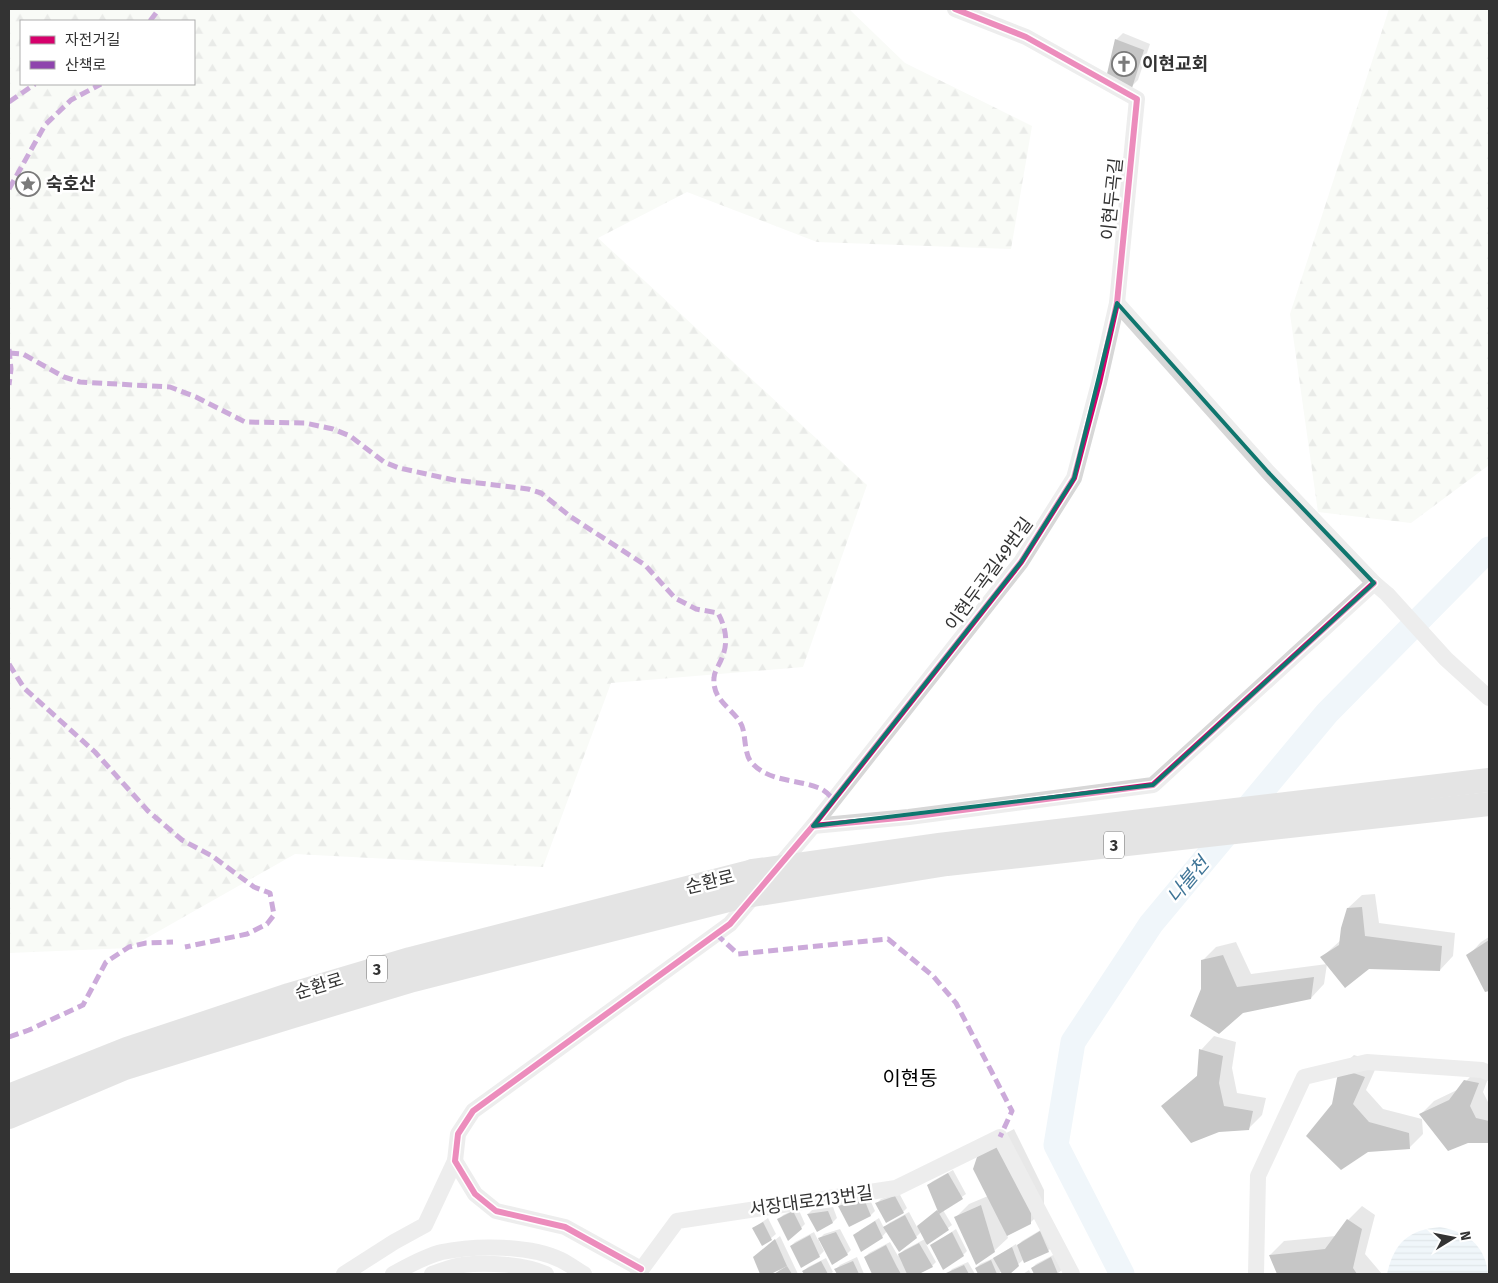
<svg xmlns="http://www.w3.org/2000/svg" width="1498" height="1283" font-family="'Fira Sans','Noto Sans KR',sans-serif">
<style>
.forest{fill:url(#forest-firs);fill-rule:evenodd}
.water{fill:url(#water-rules)}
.shadow{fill:#0003}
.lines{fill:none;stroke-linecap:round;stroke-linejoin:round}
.river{stroke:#ddebf3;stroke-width:25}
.building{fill:#818181}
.minor{stroke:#d7d7d7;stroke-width:16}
.highway{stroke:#c4c4c4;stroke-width:24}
.highway-bridge{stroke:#c4c4c4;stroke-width:24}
.quiet{stroke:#8e44ad;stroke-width:5;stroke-dasharray:10 5;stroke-linecap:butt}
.cycleway-casing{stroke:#fff;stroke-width:9}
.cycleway{stroke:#d6006c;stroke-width:6}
.marked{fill:none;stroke:#0f766e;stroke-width:4;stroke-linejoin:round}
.labels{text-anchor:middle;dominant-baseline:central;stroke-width:5;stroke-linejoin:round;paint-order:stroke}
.shield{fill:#fff;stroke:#707070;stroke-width:1}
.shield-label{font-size:16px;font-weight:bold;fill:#333}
.poi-label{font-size:18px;font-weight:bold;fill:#333;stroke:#fff;text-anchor:start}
.street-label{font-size:18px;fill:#333;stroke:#fff}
.water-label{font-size:19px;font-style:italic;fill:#3f7597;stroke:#fff}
.quarter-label{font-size:20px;fill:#000;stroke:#fff}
</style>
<defs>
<pattern id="forest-firs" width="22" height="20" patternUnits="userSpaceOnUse" patternTransform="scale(1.25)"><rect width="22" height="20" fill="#f1f5ed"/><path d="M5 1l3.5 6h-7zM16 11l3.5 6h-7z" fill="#cfd2cc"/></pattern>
<pattern id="water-rules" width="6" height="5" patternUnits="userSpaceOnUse" patternTransform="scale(1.25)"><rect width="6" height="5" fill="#ddebf3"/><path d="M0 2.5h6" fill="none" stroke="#becad1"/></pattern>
</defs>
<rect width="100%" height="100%" fill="#fff"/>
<g class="forest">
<path d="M9 9H849L905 63 1032 126 1011 249 817 242 687 192 598 238 867 485 803 667 611 683 543 867 295 854 129 948 9 953ZM21 21H194V84H21Z"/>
<path d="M1389 9H1489V465L1411 523 1318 512 1290 314Z"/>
</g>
<path class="water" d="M1440 1227C1467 1232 1485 1245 1488 1274H1387C1394 1243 1408 1230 1440 1227Z"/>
<g class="shadow">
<path d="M1123 33 1150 44 1138 80 1132 86 1116 40Z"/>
<path d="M1375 894 1379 923 1455 933 1453 956 1440 970 1322 957 1341 940 1348 908 1362 895Z"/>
<path d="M1489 937V990L1486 991 1468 956 1481 942Z"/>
<path d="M1236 942 1251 974 1327 964 1324 984 1311 998 1202 989V961L1216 947Z"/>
<path d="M1214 1036 1236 1042 1232 1068 1237 1093 1266 1098 1262 1115 1248 1129 1163 1106 1199 1074 1201 1050Z"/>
<path d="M1354 1055 1378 1063 1366 1090 1383 1109 1422 1119 1423 1134 1409 1148 1333 1104 1340 1068Z"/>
<path d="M1479 1067 1489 1076 1483 1092 1489 1104V1142H1468L1421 1114 1434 1101 1459 1089Z"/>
<path d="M1014 1129 1044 1190V1209L1030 1223 1007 1235 1008 1238 994 1251 955 1218 969 1204 988 1196 993 1140Z"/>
<path d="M953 1170 966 1194 943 1210 952 1225 926 1244 936 1262 932 1266 916 1274H874L865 1257 869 1253 890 1242 898 1256 904 1250 925 1239 921 1232 916 1237 887 1231 882 1237 859 1231 879 1218 884 1228 889 1223 909 1212 917 1227 938 1210 928 1185 933 1181Z"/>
<path d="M899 1193 907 1208 903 1212 877 1203 881 1199Z"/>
<path d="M868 1195 875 1211 871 1215 850 1226 839 1206 843 1202Z"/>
<path d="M1362 1206 1375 1215 1365 1254 1382 1274H1279L1270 1255 1284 1241 1336 1236 1348 1220Z"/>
<path d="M833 1207 837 1218 833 1222 808 1214 812 1210Z"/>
<path d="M798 1208 805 1224 801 1228 779 1220 783 1215Z"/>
<path d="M768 1218 776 1234 763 1245 754 1228Z"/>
<path d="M1044 1228 1052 1247 1048 1251 1024 1259 1008 1274H1004L1002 1271 998 1274H980L976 1268 980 1264 996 1257 1016 1244 1017 1246 1022 1241Z"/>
<path d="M840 1229 851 1250 847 1254 821 1240 819 1241 824 1251 819 1256 791 1246 795 1242 814 1232 818 1240 824 1234Z"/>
<path d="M956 1229 967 1251 963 1255 932 1245Z"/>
<path d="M780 1236 798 1274H774L779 1271 778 1270 769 1274H762L754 1257Z"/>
<path d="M1055 1254 1062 1270 1057 1274H1035L1032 1268 1036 1264Z"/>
<path d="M857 1257 864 1274H838L836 1269 840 1265Z"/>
<path d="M826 1258 833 1272 830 1274H805L804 1271 808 1267Z"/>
<path d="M968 1262 975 1274H948L952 1269Z"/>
<path d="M1029 1270 1031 1274H1023Z"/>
</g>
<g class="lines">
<path class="river" d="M1122 1274 1056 1145 1073 1042 1151 924 1327 713 1489 549"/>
</g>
<g class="building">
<path d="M1115 39 1144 50 1132 88 1106 78Z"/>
<path d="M1362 907 1365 936 1442 946 1440 971 1369 969 1345 988 1320 957 1339 945 1341 928 1347 908Z"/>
<path d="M1489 940V991L1485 992 1466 955Z"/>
<path d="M1223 955 1237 987 1314 977 1311 999 1243 1013 1219 1034 1190 1016 1201 989V960Z"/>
<path d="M1199 1049 1223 1056 1219 1083 1224 1106 1253 1111 1249 1130 1219 1132 1191 1143 1161 1106 1197 1076Z"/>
<path d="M1339 1068 1365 1077 1353 1104 1369 1122 1409 1133 1410 1149 1368 1152 1341 1170 1306 1136 1332 1104Z"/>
<path d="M1464 1080 1479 1083 1470 1106 1476 1118 1489 1121V1143H1468L1448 1151 1419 1114 1449 1100Z"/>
<path d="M1000 1142 1031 1204V1224L1007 1236 973 1169 978 1154Z"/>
<path d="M948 1173 963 1199 939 1214 927 1185Z"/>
<path d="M895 1196 904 1213 886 1223 875 1203Z"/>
<path d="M864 1199 871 1216 849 1227 838 1206Z"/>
<path d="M981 1205 995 1252 976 1265 954 1217Z"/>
<path d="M937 1210 949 1230 927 1245 917 1226Z"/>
<path d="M793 1211 802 1229 788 1241 777 1219Z"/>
<path d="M828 1211 833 1223 817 1232 807 1214Z"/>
<path d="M905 1215 917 1238 899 1252 883 1227Z"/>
<path d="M1347 1219 1362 1229 1353 1268 1357 1274H1277L1269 1255 1325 1249Z"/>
<path d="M875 1221 883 1238 861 1252 853 1235Z"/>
<path d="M763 1222 772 1240 762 1246 752 1228Z"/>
<path d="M1040 1231 1049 1252 1024 1263 1017 1245Z"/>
<path d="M836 1232 848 1255 832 1265 818 1238Z"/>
<path d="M952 1232 964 1256 943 1270 930 1245Z"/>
<path d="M810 1235 820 1257 801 1268 790 1246Z"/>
<path d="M775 1239 787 1266 771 1274H760L753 1257Z"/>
<path d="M919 1243 933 1267 919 1274H907L898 1254Z"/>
<path d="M886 1245 897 1267 901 1274H872L864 1257Z"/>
<path d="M1012 1247 1019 1266 1010 1274H1002L993 1258Z"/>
<path d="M1051 1257 1058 1274H1034L1031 1268Z"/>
<path d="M991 1260 997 1274H978L975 1268Z"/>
<path d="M821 1261 828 1274H804L802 1271Z"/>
<path d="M853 1261 859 1274H837L834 1269Z"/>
<path d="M964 1265 969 1274H947L946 1273Z"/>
<path d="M787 1266 792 1274H774Z"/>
</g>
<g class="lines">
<g class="minor">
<path d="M1117 303 1268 472 1374 583 1387 594 1446 659 1489 698"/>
<path d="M813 826 909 817 1153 785 1374 583"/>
<path d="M775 871 813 826 1021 562 1074 478 1099 383 1117 303 1137 99 1026 37 955 9"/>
<path d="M641 1269 565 1227 496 1211 475 1194 455 1161 458 1134 473 1111 730 924 758 891"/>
<path d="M344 1274 394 1242 425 1225 455 1161"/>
<path d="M393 1274C408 1266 425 1256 442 1252 476 1245 530 1245 561 1260 569 1264 577 1270 584 1274"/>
<path d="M432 1274C442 1271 452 1266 462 1265 486 1262 524 1264 546 1274"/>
<path d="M638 1274 677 1221 896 1188 1000 1137 1072 1274"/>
<path d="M1256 1274 1258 1176 1304 1077 1367 1062 1482 1070 1489 1073"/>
</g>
<g class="highway">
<path d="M9 1096 127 1049 289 995 410 959 753 871"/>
<path d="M9 1117 125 1068 290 1017 413 980 740 897"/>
</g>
<g class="highway-bridge">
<path d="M753 871 939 845 1489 780"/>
<path d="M740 897 947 864 1489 804"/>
</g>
<g class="quiet">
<path d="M150 21 159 9"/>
<path d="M9 102 35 84"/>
<path d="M9 189 45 125 71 100 101 84"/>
<path d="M9 349 11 369 9 385"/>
<path d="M9 353 23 354 64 377 80 382 170 387 196 397 245 422 305 423 333 429 350 436 384 462 399 468 454 480 528 489 541 493 571 517 645 565 675 598 696 609 718 613C726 628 729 643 721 660 719 665 714 672 714 678 712 702 735 709 742 726 746 737 744 755 752 763 769 782 797 779 819 788 825 790 830 796 834 800"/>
<path d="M9 664 24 688 95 752 148 811 182 840 212 856 254 887 270 893 274 915 267 924 247 934 185 947"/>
<path d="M716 934 738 954 888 939 933 976 956 1003 1012 1111 1000 1137"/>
<path d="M9 1037 29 1030 83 1005 106 962 129 947 146 943 173 942"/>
</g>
<defs>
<g id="cycleway">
<path d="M813 826 909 817 1153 785 1374 583"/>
<path d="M641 1269 565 1227 496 1211 475 1194 455 1161 458 1134 473 1111 730 924 813 826 1021 562 1074 478 1099 383 1117 303 1137 99 1026 37 955 9"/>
</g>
</defs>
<use href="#cycleway" class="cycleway-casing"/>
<use href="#cycleway" class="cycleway"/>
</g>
<path d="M0 0H1498V1283H0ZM1117 303 1268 472 1374 583 1153 785 813 826 1021 562 1074 478Z" fill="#fff" fill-opacity=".55" fill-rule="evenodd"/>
<path class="marked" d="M1117 303 1268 472 1374 583 1153 785 813 826 1021 562 1074 478Z"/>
<defs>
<symbol id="church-ring" viewBox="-11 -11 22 22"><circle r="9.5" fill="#fff" stroke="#7a7a7a" stroke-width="1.5"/><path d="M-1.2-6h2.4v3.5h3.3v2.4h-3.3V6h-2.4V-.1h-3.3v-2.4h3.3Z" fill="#7a7a7a"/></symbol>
<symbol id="sight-ring" viewBox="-11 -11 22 22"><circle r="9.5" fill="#fff" stroke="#7a7a7a" stroke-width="1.5"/><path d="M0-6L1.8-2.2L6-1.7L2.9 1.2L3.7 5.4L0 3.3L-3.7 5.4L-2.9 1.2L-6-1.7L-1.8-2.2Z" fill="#7a7a7a"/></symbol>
</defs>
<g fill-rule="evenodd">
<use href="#church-ring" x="1110" y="50" width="28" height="28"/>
<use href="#sight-ring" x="14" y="170" width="28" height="28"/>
</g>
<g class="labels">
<g class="shield">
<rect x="1104" y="831.5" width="20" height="27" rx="4"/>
<rect x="367" y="955.5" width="20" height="27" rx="4"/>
</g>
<g class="shield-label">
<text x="1114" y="845">3</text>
<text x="377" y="969">3</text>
</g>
<g class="poi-label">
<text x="1142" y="64">이현교회</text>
<text x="46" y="184">숙호산</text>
</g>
<g class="street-label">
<text transform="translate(1112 199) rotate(-84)">이현두곡길</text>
<text transform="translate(989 574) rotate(-54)">이현두곡길49번길</text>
<text transform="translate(710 882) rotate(-14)">순환로</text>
<text transform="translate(319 986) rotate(-17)">순환로</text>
<text transform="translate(811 1201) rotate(-8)">서장대로213번길</text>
</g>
<g class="water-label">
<text transform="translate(1188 880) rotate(-50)">나불천</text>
</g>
<g class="quarter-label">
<text x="910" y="1078">이현동</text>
</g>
</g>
<rect width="1498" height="1283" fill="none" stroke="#333333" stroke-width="20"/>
<rect x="20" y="20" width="175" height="65" fill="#ffffff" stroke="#adadad"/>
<rect x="30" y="36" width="25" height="8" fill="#d6006c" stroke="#adadad"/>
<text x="65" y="45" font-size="15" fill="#333333">자전거길</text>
<rect x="30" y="61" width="25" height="8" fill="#8e44ad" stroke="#adadad"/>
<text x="65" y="70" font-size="15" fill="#333333">산책로</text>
<g transform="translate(1453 1238) rotate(80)" stroke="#ffffff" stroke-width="4" paint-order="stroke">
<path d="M0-4L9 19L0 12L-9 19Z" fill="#333333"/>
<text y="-8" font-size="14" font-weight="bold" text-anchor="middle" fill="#333333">N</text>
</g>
</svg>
